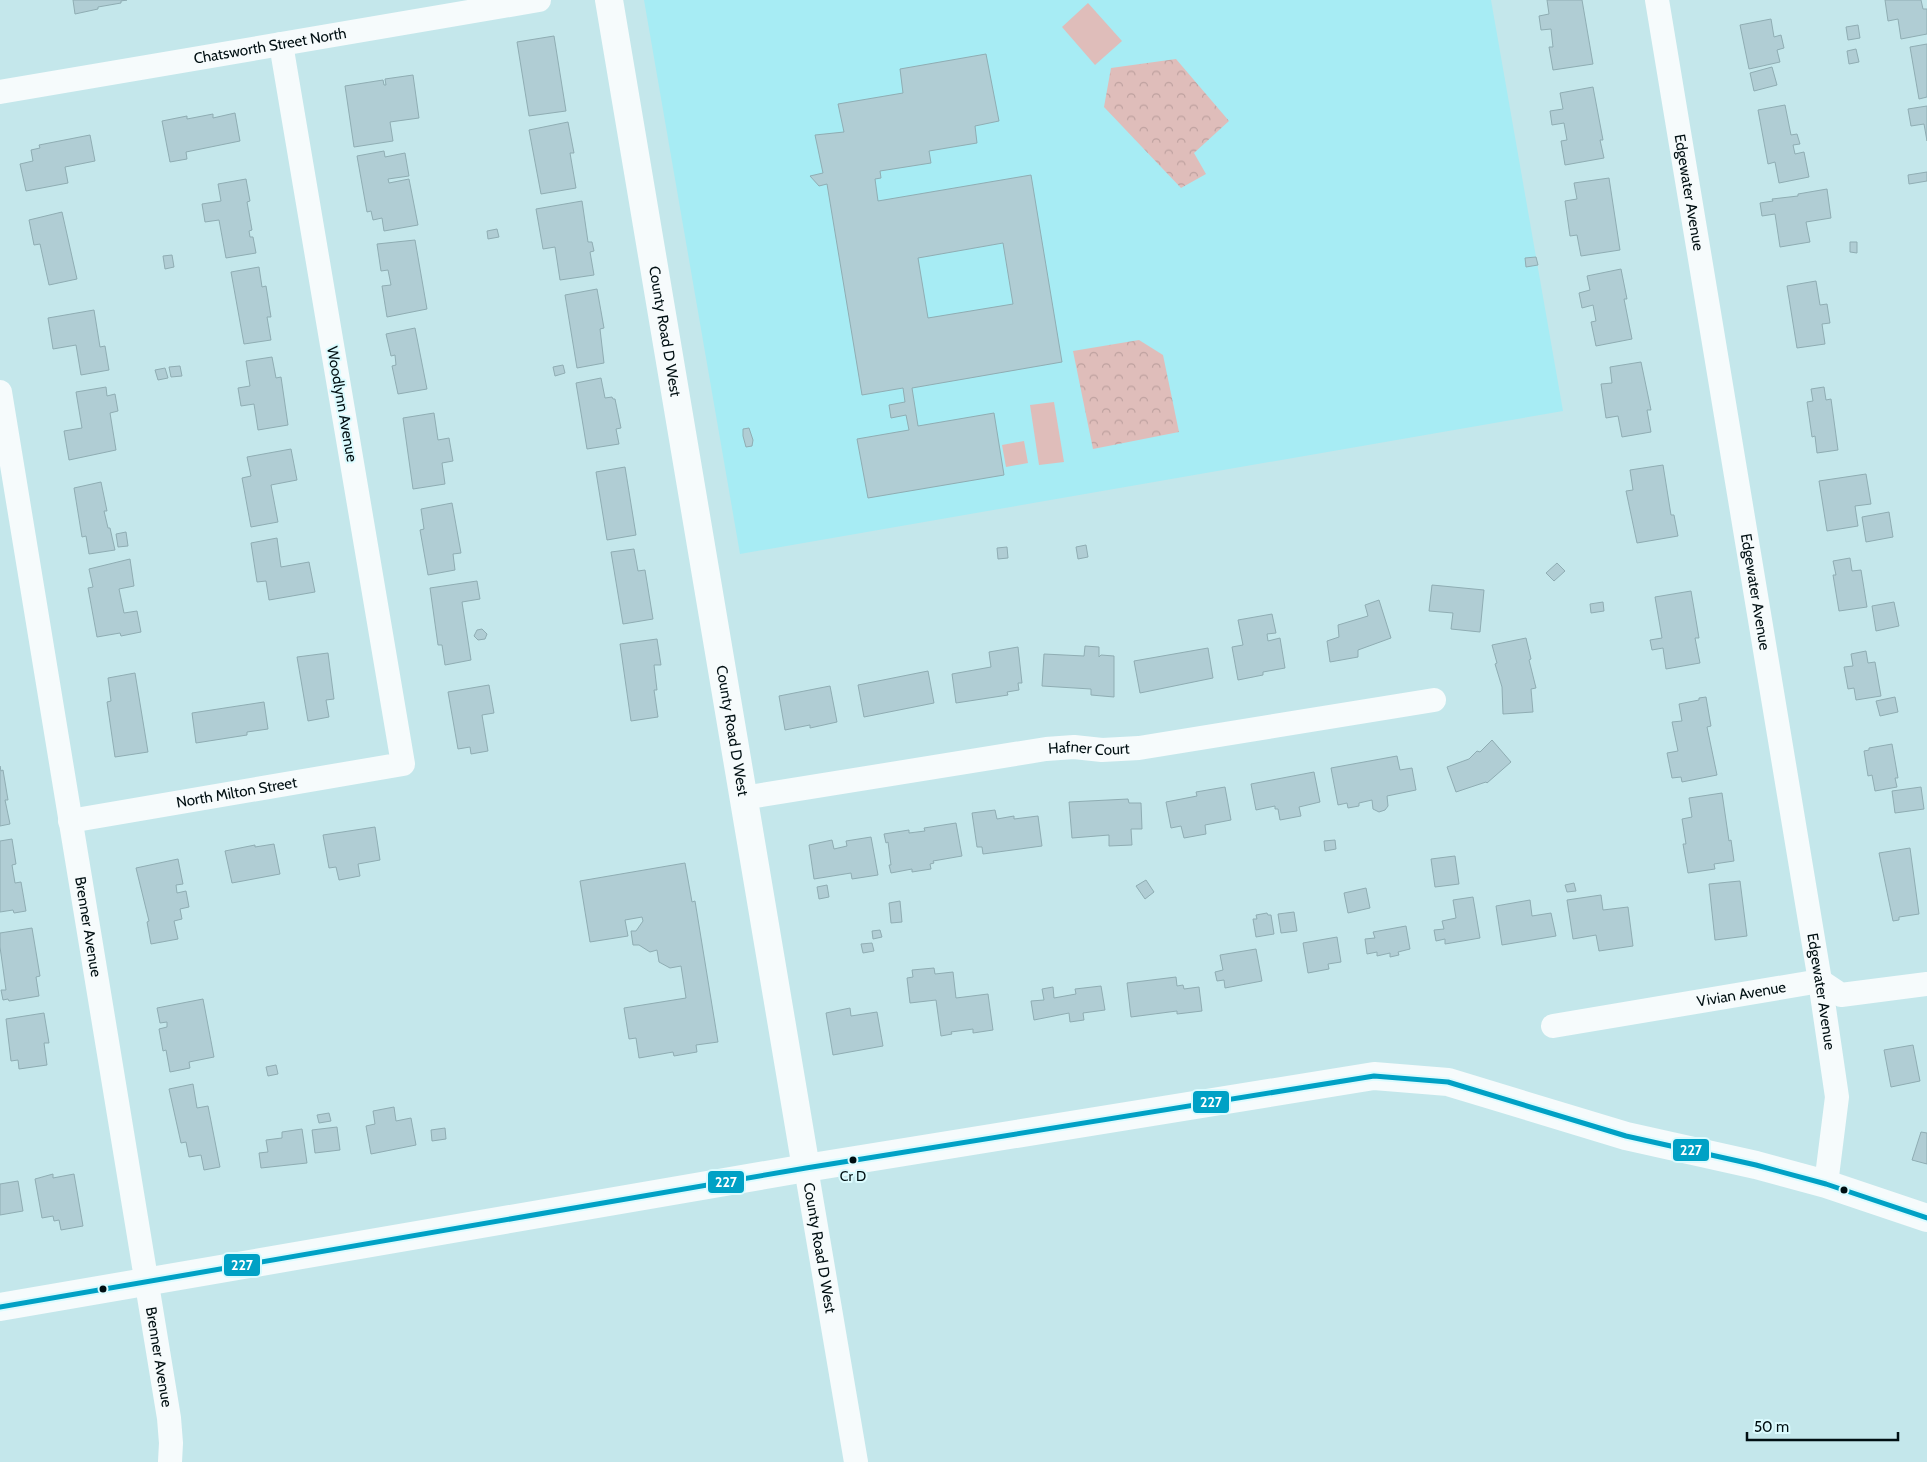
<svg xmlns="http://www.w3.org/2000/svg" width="1927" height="1462" font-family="Cabin,sans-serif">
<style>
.built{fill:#a7ecf4}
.park{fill:url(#park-crowns)}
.pitch{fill:#dfbdba}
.building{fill:#b0cdd4;stroke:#8fadb3;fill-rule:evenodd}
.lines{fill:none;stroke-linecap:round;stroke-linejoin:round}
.minor{stroke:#f6fbfc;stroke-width:24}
.tertiary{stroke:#f6fbfc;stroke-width:28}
.bus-1-casing{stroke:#dbfbfe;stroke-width:9}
.bus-1{stroke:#00a1c5;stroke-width:5}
.bus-dot{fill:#000f12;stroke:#dbfbfe;stroke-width:2}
.labels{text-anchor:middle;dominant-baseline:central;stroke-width:4;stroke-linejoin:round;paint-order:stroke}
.bus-label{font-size:14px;fill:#000f12;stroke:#dbfbfe}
.street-label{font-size:15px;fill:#000f12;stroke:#dbfbfe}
.line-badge{stroke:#dbfbfe;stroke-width:2}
.badge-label{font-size:14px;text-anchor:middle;font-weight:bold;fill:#fff}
</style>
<defs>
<pattern id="park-crowns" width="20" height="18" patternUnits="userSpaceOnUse" patternTransform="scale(1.25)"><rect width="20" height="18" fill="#dfbdba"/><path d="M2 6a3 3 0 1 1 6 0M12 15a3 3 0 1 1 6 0" fill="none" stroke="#bea19f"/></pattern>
</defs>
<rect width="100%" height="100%" fill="#c4e7eb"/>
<path class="built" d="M644 0H1491L1563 411 740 554Z"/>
<g class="park">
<path d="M1176 59 1229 121 1194 153 1206 174 1181 188 1104 107 1111 68Z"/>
<path d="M1139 340 1163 355 1179 432 1093 449 1073 351Z"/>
</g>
<g class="pitch">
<path d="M1088 3 1122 41 1095 65 1062 27Z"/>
<path d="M1054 402 1064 462 1039 465 1030 405Z"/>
<path d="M1024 441 1028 463 1006 467 1002 445Z"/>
</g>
<g class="building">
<path d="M73 0H127L121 1V3L98 7V9L75 14Z"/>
<path d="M1547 0H1582L1593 64 1553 70 1549 47H1553L1551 29 1541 30 1539 16 1549 14Z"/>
<path d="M1885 0H1921L1923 9H1927V34L1901 39 1898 19 1888 21Z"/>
<path d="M1771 19 1774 37 1781 35 1784 48 1777 50 1780 62 1749 69 1740 25Z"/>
<path d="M1858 25 1860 38 1848 40 1846 27Z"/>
<path d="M554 36 566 111 529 116 517 42Z"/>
<path d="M1927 44V97L1919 99 1910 47Z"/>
<path d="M1856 49 1859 62 1849 64 1847 51Z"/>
<path d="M986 54 999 121 975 126 977 143 929 151 931 163 880 171 881 178 875 179 878 201 1031 175 1062 362 912 388 918 426 994 413 1004 475 868 498 857 439 909 430 906 415 891 418 889 405 905 402 903 388 862 395 827 184 819 186 810 176 823 173 815 135 844 132 838 104 903 93 900 69ZM1003 243 1013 304 928 318 918 258Z"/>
<path d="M1772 67 1777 85 1754 91 1750 73Z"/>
<path d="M413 75 419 118 390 122 393 141 354 147 345 86 383 80 384 85H386L385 79Z"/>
<path d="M1593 87 1603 140H1600L1604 158 1565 165 1561 141 1567 140 1564 123 1552 125 1550 111 1563 109 1560 93Z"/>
<path d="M1785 105 1791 135 1797 134 1800 144 1793 145 1795 154 1804 152 1809 177 1779 183 1775 162 1768 164 1758 110Z"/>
<path d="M1927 106V141L1924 124 1911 126 1908 109Z"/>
<path d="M235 113 240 141 186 152 187 159 170 162 162 121 187 116V119L213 114V118Z"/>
<path d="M568 122 574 153H570L576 188 541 194 529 130Z"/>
<path d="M90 135 95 161 65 167 68 183 26 191 20 164 33 161 31 150 40 148 39 145Z"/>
<path d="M384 151 385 157 405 153 409 176 388 179 389 183 409 179 418 225 384 231 382 218 373 220 371 211 367 212 357 156Z"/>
<path d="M1927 172V181L1909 184 1908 175Z"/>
<path d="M1609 178 1620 250 1581 256 1577 235 1570 236 1565 201 1577 199 1574 183Z"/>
<path d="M246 179 250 201 247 202 252 230 249 231 250 237H253L256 253 226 258 219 220 205 222 202 204 221 201 218 184Z"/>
<path d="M1827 189 1831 218 1806 222 1810 242 1780 247 1775 214 1762 216 1760 203 1773 201 1772 199 1798 196V194Z"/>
<path d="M582 201 588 242H592L594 251 590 252 594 275 560 280 555 247 543 249 536 209Z"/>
<path d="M62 212 77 279 49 285 40 244 34 245 29 220Z"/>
<path d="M497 229 499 237 488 239 487 231Z"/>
<path d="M415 240 427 309 387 317 382 286 391 285 388 270 381 271 377 244Z"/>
<path d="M1850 242H1857V253L1850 252Z"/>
<path d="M172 255 174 267 165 269 163 256Z"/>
<path d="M1536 257 1538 265 1526 267 1525 258Z"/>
<path d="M259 267 262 287 266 286 271 317H267L271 340 244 344 231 272Z"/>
<path d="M1621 269 1627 299H1624L1632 339 1596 346 1591 322 1596 321 1593 305 1582 308 1579 293 1590 290 1587 276Z"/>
<path d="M1816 281 1820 305 1827 304 1830 323 1822 324 1825 344 1797 348 1787 286Z"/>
<path d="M597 289 604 328 600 329 604 363 577 368 565 295Z"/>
<path d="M94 310 100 347 105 346 109 370 81 375 76 345 53 349 48 318Z"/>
<path d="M415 328 427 389 398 394 392 366 396 365 395 355 391 356 386 334Z"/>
<path d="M272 357 276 378 281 377 288 425 258 430 254 404 241 406 238 388 250 386 246 361Z"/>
<path d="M1641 362 1651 410H1647L1651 432 1622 437 1618 416 1606 418 1601 384 1612 383 1610 367Z"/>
<path d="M563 365 565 373 555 376 553 367Z"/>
<path d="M180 366 182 376 171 377 169 367Z"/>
<path d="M165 368 168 378 158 380 155 370Z"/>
<path d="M601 378 605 398 612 397 613 399H615L621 428 616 429 619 444 587 449 576 383Z"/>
<path d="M106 387 107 396 115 394 118 411 110 413 116 450 69 460 64 431 82 428 76 392Z"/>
<path d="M1824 387 1826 400 1831 399 1838 450 1817 453 1815 436 1812 437 1807 402 1813 401 1811 389Z"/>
<path d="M434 413 438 440 449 438 453 461 442 463 445 484 413 489 403 418Z"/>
<path d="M749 428 753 440 752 446 746 447 743 436V429Z"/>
<path d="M291 449 297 480 271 485 278 522 251 527 242 478 251 476 247 457Z"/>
<path d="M1663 465 1671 515H1674L1678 536 1637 543 1626 491 1633 490 1630 470Z"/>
<path d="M625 467 636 535 607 540 596 472Z"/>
<path d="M1866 474 1871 504 1855 506 1858 526 1827 531 1819 481Z"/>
<path d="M101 482 107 511H104L108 528H110L115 550 89 554 86 536 82 537 74 488Z"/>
<path d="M452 503 461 553 453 554 455 570 428 575 420 530 424 529 421 509Z"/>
<path d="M1889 512 1893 537 1866 542 1862 517Z"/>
<path d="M126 532 128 546 118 547 116 534Z"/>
<path d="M277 538 281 567 309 562 315 592 269 600 266 581 257 582 251 543Z"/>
<path d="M1086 545 1088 557 1078 559 1076 547Z"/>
<path d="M1007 547 1008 558 998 559 997 548Z"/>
<path d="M634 549 638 571 645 570 653 619 623 624 611 552Z"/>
<path d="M1850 558 1852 571 1861 570 1867 607 1839 611 1833 575H1836L1833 561Z"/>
<path d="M130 559 134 586 119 589 124 613 137 611 141 632 121 636 120 633 97 637 88 588 93 587 89 569Z"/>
<path d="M1557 563 1565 571 1554 581 1546 573Z"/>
<path d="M477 581 480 599 462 602 471 660 445 665 442 645H438L430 588Z"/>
<path d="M1432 585 1484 590 1480 632 1451 629 1453 613 1429 611Z"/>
<path d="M1691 591 1699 638H1695L1700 663 1666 669 1663 648 1652 650 1650 640 1662 638 1655 597Z"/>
<path d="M1379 600 1391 638 1358 650V657L1330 662 1327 641 1339 637 1338 625 1368 616 1365 605Z"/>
<path d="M1603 602 1604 611 1591 613 1590 604Z"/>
<path d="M1894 602 1899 626 1876 631 1872 606Z"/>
<path d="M1272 614 1276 633 1267 634 1268 641 1280 638 1285 668 1263 672V675L1238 680 1232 647 1243 645 1238 620Z"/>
<path d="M482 629 487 634 485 639 478 640 474 636 477 630Z"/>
<path d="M1526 638 1531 659 1529 660 1536 688 1531 689 1533 712 1503 714 1502 687 1495 664 1497 663 1492 645Z"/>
<path d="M657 639 661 665H654L657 690H654L658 717 631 721 620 644Z"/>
<path d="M1085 646 1099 647V657L1101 655 1114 656V697L1091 695V689L1042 686 1044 654 1084 656Z"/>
<path d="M1018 647 1022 683H1018L1019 690 1007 692 1008 695 956 703 952 674 991 667 989 652Z"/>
<path d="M1208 648 1213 678 1140 693 1134 661Z"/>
<path d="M1866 651 1868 663 1875 662 1881 696 1856 700 1854 688 1848 689 1844 667 1853 666 1851 654Z"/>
<path d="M328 653 334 699 326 700 329 717 308 721 297 657Z"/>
<path d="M928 671 934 703 864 717 858 685Z"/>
<path d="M135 673 148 752 115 757 107 702 111 701 108 678Z"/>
<path d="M489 685 494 713 482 715 488 751 471 754 470 747 458 749 448 692Z"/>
<path d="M830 686 837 722 810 728V725L785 730 779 696Z"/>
<path d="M1706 697 1711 726 1707 727 1717 775 1682 782 1681 777 1672 778 1667 753 1678 751 1672 722 1682 721 1679 704 1699 700V698Z"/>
<path d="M1895 697 1898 712 1880 716 1876 701Z"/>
<path d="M264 702 268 729 247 732V735L196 743 192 713Z"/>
<path d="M1492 740 1511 762 1487 783 1486 782 1456 792 1447 767 1469 759 1477 751 1480 752Z"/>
<path d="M1892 744 1898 778H1895L1897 787 1875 791 1872 775 1868 776 1864 751 1869 750V748Z"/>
<path d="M1397 756 1400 770 1412 768 1416 790 1387 796 1388 806 1385 810 1379 812 1373 809 1372 800 1359 803V806L1348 808 1347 803 1338 805 1331 768Z"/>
<path d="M0 766 1 771 3 770 8 800H5L10 824 0 826Z"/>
<path d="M1314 772 1320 802 1299 807 1301 816 1280 820 1278 809H1275V806L1256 810 1251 784Z"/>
<path d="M1225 787 1231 820 1205 825 1206 834 1184 838 1181 826 1171 828 1166 802 1197 796 1196 792Z"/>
<path d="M1921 787 1924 809 1895 813 1892 791Z"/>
<path d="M1722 793 1729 841 1731 840 1734 861 1714 864 1715 869 1688 873 1683 844H1686L1682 819 1692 817 1689 798Z"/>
<path d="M1128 799 1129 803H1141L1142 829H1131L1132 845 1109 846V835L1072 838 1069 802Z"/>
<path d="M995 810 997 819 1014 816V819L1038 816 1042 846 983 854 982 847H977L972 813Z"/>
<path d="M956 823 962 856 933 861 934 863 930 864 931 869 912 872V869L891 873 889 865H891L888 842 886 843 884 834 909 830V833L925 831 924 828Z"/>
<path d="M375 827 380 860 358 864 360 876 339 880 336 867 329 868 323 835Z"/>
<path d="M871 837 878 875 852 879 851 873 814 879 809 845 832 840 834 849 847 846 846 841Z"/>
<path d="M12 839 16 864 12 865 15 883 21 882 26 911 14 913 13 910 0 912V841Z"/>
<path d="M1335 840 1336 849 1325 851 1324 841Z"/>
<path d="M274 844 280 874 232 883 225 851 255 845V847Z"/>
<path d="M1910 848 1919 914 1899 917V920L1893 921 1879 853Z"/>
<path d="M1455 856 1459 884 1435 887 1431 859Z"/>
<path d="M178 859 183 884 176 885 177 893 186 891 189 907 180 909 182 919 174 921 178 939 151 944 147 922 149 921 136 868Z"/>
<path d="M685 863 692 902 695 901 718 1042 696 1045 697 1052 674 1056 673 1052 639 1058 636 1038 629 1039 624 1008 686 998 681 966 670 968 659 962 657 950 650 952 639 945H633L631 931H636L643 921 642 917 625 920 628 936 590 942 580 881Z"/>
<path d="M1146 880 1154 892 1145 899 1136 886Z"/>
<path d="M1740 881 1747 936 1715 940 1709 884Z"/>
<path d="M1574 883 1576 891 1567 892 1565 885Z"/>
<path d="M827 885 829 897 819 899 817 887Z"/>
<path d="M1366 888 1370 908 1348 913 1344 893Z"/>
<path d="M1601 895 1603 910 1628 907 1633 946 1599 951 1596 935 1573 939 1567 900Z"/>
<path d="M1473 897 1480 938 1445 944V939L1436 941 1434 930 1444 929 1442 921 1456 918 1453 900Z"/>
<path d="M1530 900 1532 916 1551 913 1556 936 1502 945 1496 906Z"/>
<path d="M900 901 902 922 891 923 889 903Z"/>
<path d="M1294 912 1297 931 1281 933 1278 914Z"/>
<path d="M1267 913 1268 915H1271L1274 934 1256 937 1253 919H1257L1256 915Z"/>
<path d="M1406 926 1410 949 1398 952 1399 955 1390 957V953L1377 956V952L1367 954 1365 939 1375 938 1373 932Z"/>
<path d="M32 928 40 976 36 977 39 996 9 1001 8 999 3 1000 1 990H6L0 947V933Z"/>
<path d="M880 930 882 937 873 939 872 931Z"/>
<path d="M1337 937 1341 962 1328 964 1329 969 1308 973 1303 943Z"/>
<path d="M872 943 874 951 863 953 861 944Z"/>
<path d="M1256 949 1262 981 1225 988 1224 980 1217 981 1215 972 1223 970 1220 955Z"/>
<path d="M934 968 935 974 953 972 956 998 988 994 993 1030 973 1033V1029L951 1032 952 1034 941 1036 936 1000 910 1003 907 978 913 977 912 970Z"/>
<path d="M1176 977 1177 986 1183 985 1184 989 1199 987 1202 1011 1177 1014V1011L1131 1017 1127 983Z"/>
<path d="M1101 986 1105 1010 1083 1013 1084 1020 1070 1022 1069 1013 1034 1020 1031 1001 1044 1000 1042 989 1053 987 1054 998 1076 994 1075 989Z"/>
<path d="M203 999 214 1057 189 1062 190 1068 170 1072 166 1050 163 1051 159 1029 167 1027V1022L160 1023 157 1008Z"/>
<path d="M850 1008 851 1016 877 1012 883 1046 833 1055 826 1013Z"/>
<path d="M44 1013 49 1043H44L47 1065 19 1069 18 1060 11 1061 6 1019Z"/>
<path d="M1913 1045 1920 1081 1891 1087 1884 1050Z"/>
<path d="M276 1065 278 1074 268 1076 266 1067Z"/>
<path d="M193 1084 197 1108 208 1106 220 1167 204 1170 201 1155 189 1157 186 1142 181 1143 169 1089Z"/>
<path d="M394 1107 396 1121 411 1118 416 1145 371 1154 366 1126 375 1124 373 1111Z"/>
<path d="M329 1113 331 1121 319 1123 317 1115Z"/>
<path d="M337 1127 340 1150 315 1153 312 1130Z"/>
<path d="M445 1128 446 1139 432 1141 431 1130Z"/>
<path d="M302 1129 307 1163 261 1168 259 1153 268 1152 266 1140 282 1138V1132Z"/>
<path d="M1921 1132 1927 1133V1164L1912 1160Z"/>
<path d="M53 1174V1178L74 1174 83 1226 61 1230 59 1220 54 1221 53 1216 42 1218 35 1179Z"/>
<path d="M18 1181 23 1211 0 1215V1184Z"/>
</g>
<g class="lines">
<g class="minor">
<path id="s1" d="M1657 0 1820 981 1837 1097 1826 1184"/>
<path id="s2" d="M0 92 539 0"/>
<path id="s3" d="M0 392 169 1418 171 1443 170 1462"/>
<path id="s4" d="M743 798 1046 749 1074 747 1102 750 1139 748 1434 700"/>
<path id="s5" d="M70 821 403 764 281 44"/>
<path id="s6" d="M1553 1026 1820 981 1841 995 1927 984"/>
<path id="s7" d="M806 1168 856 1462"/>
</g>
<g class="tertiary">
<path id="s8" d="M609 0 806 1168"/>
<path d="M0 1307 806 1168 1374 1076 1448 1082 1626 1136 1756 1165 1826 1184 1927 1218"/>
</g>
<defs>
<path id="bus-1" d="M0 1307 806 1168 1374 1076 1448 1082 1626 1136 1756 1165 1826 1184 1927 1218"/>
</defs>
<use href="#bus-1" class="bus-1-casing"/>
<use href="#bus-1" class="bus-1"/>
</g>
<g class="bus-dot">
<circle cx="853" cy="1160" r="4.5"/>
<circle cx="1844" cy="1190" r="4.5"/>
<circle cx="103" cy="1289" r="4.5"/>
</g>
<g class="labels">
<g class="bus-label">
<text x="853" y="1176">Cr D</text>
</g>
<g class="street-label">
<text stroke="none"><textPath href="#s2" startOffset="274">Chatsworth Street North</textPath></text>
<text stroke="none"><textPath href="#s1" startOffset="195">Edgewater Avenue</textPath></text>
<text stroke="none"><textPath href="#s8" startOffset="336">County Road D West</textPath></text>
<text transform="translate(342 404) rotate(80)">Woodlynn Avenue</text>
<text stroke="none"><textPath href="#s1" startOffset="600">Edgewater Avenue</textPath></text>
<text stroke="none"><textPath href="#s8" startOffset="741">County Road D West</textPath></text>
<text stroke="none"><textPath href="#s4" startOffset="350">Hafner Court</textPath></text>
<text stroke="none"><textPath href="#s5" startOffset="169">North Milton Street</textPath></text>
<text stroke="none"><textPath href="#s3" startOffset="542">Brenner Avenue</textPath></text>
<text stroke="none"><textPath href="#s1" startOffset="1005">Edgewater Avenue</textPath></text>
<text stroke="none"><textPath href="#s6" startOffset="191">Vivian Avenue</textPath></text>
<text stroke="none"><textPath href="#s7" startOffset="81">County Road D West</textPath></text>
<text stroke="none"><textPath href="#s3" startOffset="978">Brenner Avenue</textPath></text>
</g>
</g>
<g class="line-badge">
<rect x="1192" y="1090" width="38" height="24" rx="5" fill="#00a1c5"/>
<rect x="1672" y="1138" width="38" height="24" rx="5" fill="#00a1c5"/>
<rect x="707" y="1170" width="38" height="24" rx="5" fill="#00a1c5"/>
<rect x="223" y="1253" width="38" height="24" rx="5" fill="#00a1c5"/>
</g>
<g class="badge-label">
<text x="1211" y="1107">227</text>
<text x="1691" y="1155">227</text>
<text x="726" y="1187">227</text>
<text x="242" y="1270">227</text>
</g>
<path d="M1747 1432v8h151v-8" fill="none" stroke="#000f12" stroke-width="2.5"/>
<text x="1754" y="1432" font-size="15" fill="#000f12" stroke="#dbfbfe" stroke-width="4" paint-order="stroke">50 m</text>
</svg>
